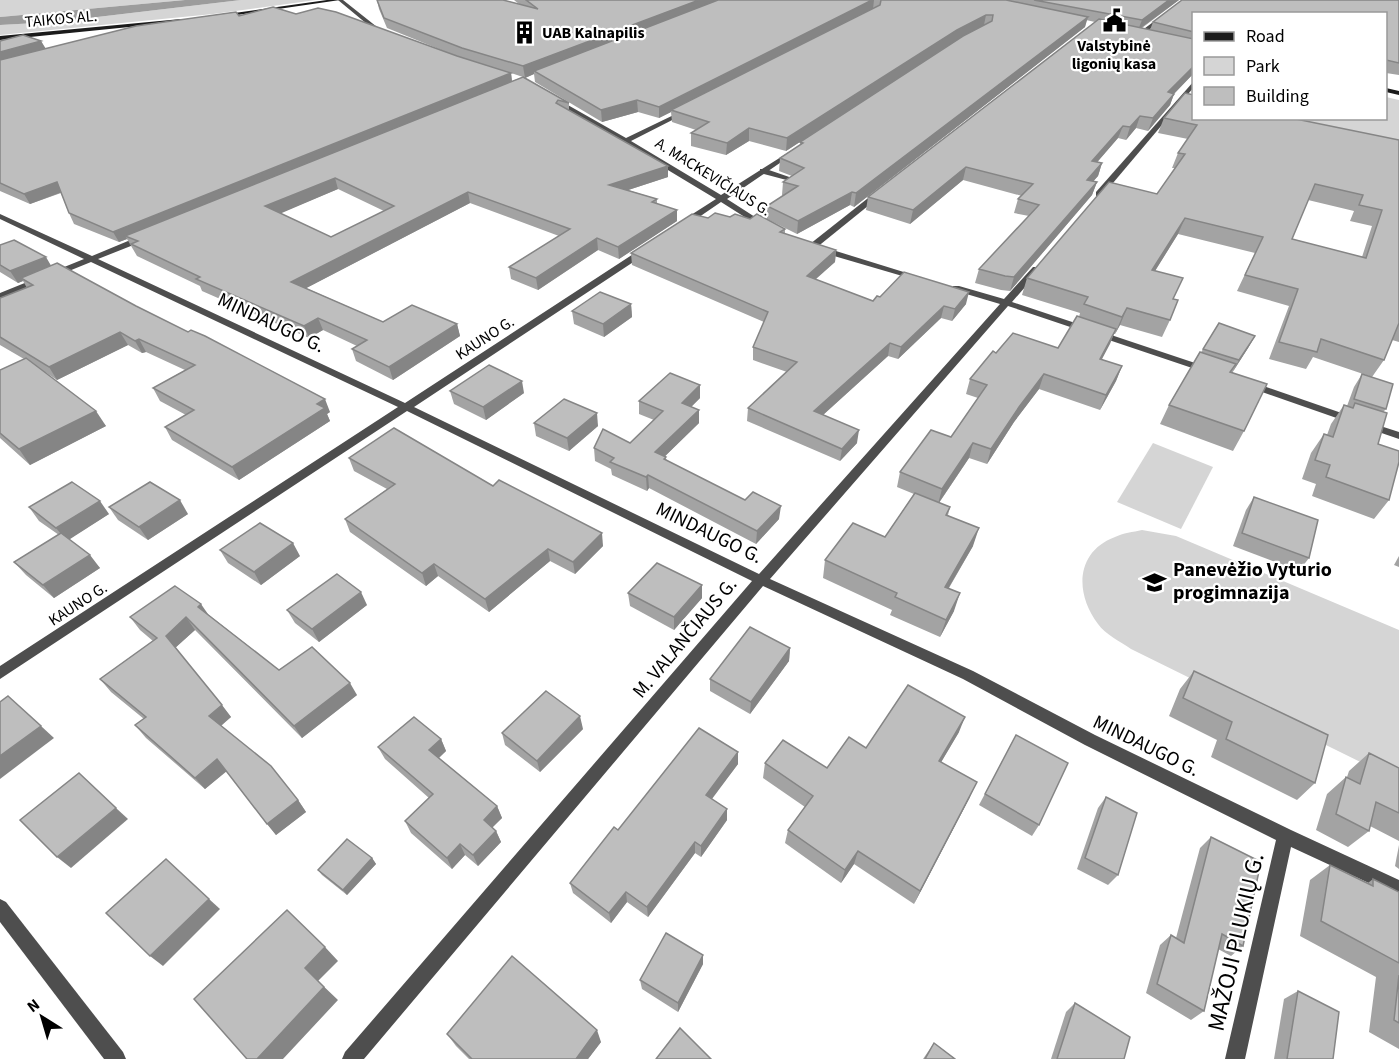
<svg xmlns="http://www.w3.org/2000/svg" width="1399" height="1059" font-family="'Source Sans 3',sans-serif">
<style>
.green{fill:#d5d5d5}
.water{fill:#9c9c9c}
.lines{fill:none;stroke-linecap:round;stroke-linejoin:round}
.lane{fill:#4e4e4e;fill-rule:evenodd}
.street{fill:#4e4e4e;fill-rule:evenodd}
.secondary{fill:#1b1b1b;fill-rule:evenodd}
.wall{fill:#a3a3a3;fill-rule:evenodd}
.shaded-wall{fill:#858585}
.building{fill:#bebebe;stroke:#858585;stroke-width:1.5;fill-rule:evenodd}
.labels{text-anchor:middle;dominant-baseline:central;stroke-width:4.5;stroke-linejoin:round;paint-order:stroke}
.far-street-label{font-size:16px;fill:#000;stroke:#fff}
.far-poi-label{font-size:16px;font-weight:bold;fill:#000;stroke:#fff;text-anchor:start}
.street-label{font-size:20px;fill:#000;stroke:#fff}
.poi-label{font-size:20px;font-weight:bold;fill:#000;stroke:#fff;text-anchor:start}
.near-street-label{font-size:24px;fill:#000;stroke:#fff}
</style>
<rect width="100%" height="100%" fill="#fff"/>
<g class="green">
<path d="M0 0H185L0 17Z"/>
<path d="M241 0H316L213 14 0 35V25L55 22Z"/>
<path d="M1386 97 1399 100V156L1280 119 1386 118Z"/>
<path d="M1153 443 1213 467 1181 529 1117 502Z"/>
<path d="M1142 530 1176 536 1399 630V781L1131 649C1121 642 1105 634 1098 624 1075 594 1075 552 1115 537 1123 533 1133 532 1142 530Z"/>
</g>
<path class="water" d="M185 0H241L55 22 0 25V17Z"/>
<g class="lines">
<path class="lane" d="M760 169H766L798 180 794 182 760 173Z"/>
<g class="street">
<path d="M338 0H343L377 27 388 32 385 34 373 29Z"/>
<path d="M1183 0H1188L1141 36H1137V34Z"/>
<path d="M1194 81V87L1102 196H1096V192Z"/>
<path d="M555 100H559L626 138 682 111H686V113L631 141 721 195 789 152H793V154L727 199 769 226 762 228 721 202 686 226H680V222L716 199 555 102Z"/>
<path d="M877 191 884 193 816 248H810V244Z"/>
<path d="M0 214 92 256 140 236H146V240L98 259 405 403 641 249H647V253L414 407 759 574 1000 304 953 290V286H959L1004 299 1033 267H1039V271L1012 302 1210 368 1212 370 1207 373 1204 372 1008 306 770 579 973 671 1095 735 1291 830 1399 880V897L1291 847 1245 1059H1225L1276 840 1085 745 963 679 763 586 364 1059H342L345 1052 752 581 407 411 0 679V666L398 407 91 262 0 299V293L84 259 0 219Z"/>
<path d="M817 247H823L923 278 916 280 817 251Z"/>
<path d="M1249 381 1356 418 1357 420 1352 423 1348 422 1245 386V382Z"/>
<path d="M1368 422 1399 432V439L1364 427 1363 425 1364 423Z"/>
<path d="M0 899 6 902 123 1052 126 1059H104L0 922Z"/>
</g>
<g class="secondary">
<path d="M327 0H340L223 17 220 15Z"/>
<path d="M181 19 179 22 0 40V36Z"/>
<path d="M1386 88 1399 91V95L1386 92Z"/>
</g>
</g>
<g class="wall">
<path d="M377 0H503L519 4 514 0H1179L1142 28 1150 30 1153 22 1182 0H1399V75L1386 73V14H1194V73L1174 94 1170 105 1148 131 1136 128 1126 140 1118 138 1097 162 1102 163 1098 176 1093 181 1097 182 1092 195 1010 291 1001 290 975 283 979 269 1029 216 1014 213 1018 199 1022 196 963 180 910 224 866 210 868 197 1095 22 1086 20 1085 27 854 207 850 205 797 234 767 219V206L784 195H782L783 182 792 176 779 171 780 158 800 145V142L961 37 786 151 749 141 726 155 691 146V133L696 130 672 122 671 112 659 118 638 112 602 122 535 82 534 74 525 78 569 103V110L668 166V177L628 190 657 199V204L677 210V221L619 259 598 250 538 290 511 279 509 267 559 236 470 203 306 288 383 322 412 305 457 324 460 336 393 380 356 361 352 349 357 346 323 330 309 338 202 291 200 286 137 256 127 239 119 242 74 224 69 213 61 193 30 204 0 191V41L23 35 41 41 45 49 136 26 236 12 239 16 273 7 296 14 318 8 336 12 461 58 387 28 379 9ZM511 73 523 77 512 81ZM338 189 384 211 331 237 280 213Z"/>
<path d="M1164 118H1194L1399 140V342L1392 340 1384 360 1372 377 1313 357 1306 369 1269 359 1289 306 1237 291 1255 253 1178 234 1155 271 1174 299 1170 320 1162 337 1120 325 1115 334H1114L1101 360 1122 366 1116 381 1100 410 1039 389 1014 422 987 464 969 458 939 503 950 507 948 515 973 546 949 588 954 611 940 637 890 615 892 610 823 578 825 560 885 537 914 494 897 487 900 472 951 437 978 398 966 394 970 379 996 353 1058 348 1079 317 1080 313 1022 295 1027 278 1157 194 1175 168H1172L1178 153 1188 139 1158 133ZM1308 200 1354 211 1350 221 1372 226 1362 257 1292 239Z"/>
<path d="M730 217 785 229V234L836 250 835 262 815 279 873 301 880 297 966 304 952 321 941 318 898 359 888 356 823 415 857 443 840 461 747 421 748 408 787 372 753 360V347L764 322 632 265 631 253 708 218Z"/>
<path d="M0 245 51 266 330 412 327 414 330 421 239 480 172 440 165 427 186 415 160 401 153 388 185 370 146 352 142 353 128 345 57 380 45 372 106 426 30 465 0 438V370L24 359 0 345V298L27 288 23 281 18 283 0 272Z"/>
<path d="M631 304 632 317 604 337 574 324 572 311Z"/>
<path d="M1219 323 1255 336 1248 348 1232 373 1244 431 1233 451 1160 424 1169 405Z"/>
<path d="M1362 374 1386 409 1383 412 1378 444 1389 500 1374 519 1312 496 1316 484 1302 479 1311 453 1324 434 1327 435 1331 424 1344 405 1347 406 1354 387Z"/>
<path d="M700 385V398L691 407 699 423 665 456 667 461 779 519 756 544 649 488 647 491 612 475 611 469 595 461 594 448 630 443 654 420 639 414V401Z"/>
<path d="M450 391 524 393 486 420 454 404Z"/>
<path d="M534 423 598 426 569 451 536 436Z"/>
<path d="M349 458 493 486 603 546 575 574 550 561 489 612 438 576 426 586 350 532 345 519 387 489 354 471Z"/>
<path d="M1254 497 1309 558 1299 571 1233 546 1246 510Z"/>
<path d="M29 507 109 514 69 539 100 568 54 598 26 575 14 562 59 535 39 521Z"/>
<path d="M109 507 188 514 148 540 118 520Z"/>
<path d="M220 550 300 556 261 585 228 563Z"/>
<path d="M1399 556V567L1394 565Z"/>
<path d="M702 585V598L674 630 630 606 628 593Z"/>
<path d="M367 605 319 642 295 623 287 610Z"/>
<path d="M209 615 279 670 357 695 302 738 195 630 175 648 231 717 221 726 298 800 306 812 276 835 226 771 205 789 146 738 135 725 144 719 111 692 100 679 153 641 140 630 130 617Z"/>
<path d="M790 648 789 661 750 714 710 691V679Z"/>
<path d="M1194 671 1315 783 1297 800 1211 757 1217 740 1169 716 1180 689Z"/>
<path d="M583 729 540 772 505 745 502 733Z"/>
<path d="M959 732 941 762 970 797 914 904 854 864 841 883 785 843 788 830 805 807 763 778 765 763 827 768 866 748Z"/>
<path d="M1016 735 1039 825 1032 836 979 805Z"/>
<path d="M441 739 446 751 439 758 497 806 502 818 492 827 496 831 501 842 478 866 465 855 452 869 411 833 405 821 429 798 385 759 378 747Z"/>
<path d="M738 752V764L711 799 727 809V820L701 857 695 853 648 917 627 902 611 923 573 893 570 883 618 830Z"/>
<path d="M1369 753 1399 768V841L1370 826 1369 831 1348 847 1316 830 1327 794 1346 777H1347L1349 771Z"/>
<path d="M1106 797 1118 875 1108 885 1077 869 1098 808Z"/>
<path d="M1211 837 1243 946 1231 956 1218 949 1204 1011 1191 1020 1146 993 1160 945 1171 935 1176 938 1200 848Z"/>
<path d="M1399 845V869L1395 866Z"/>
<path d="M372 858 376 864 347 895 322 875 318 870Z"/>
<path d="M1330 865 1368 883 1373 879 1399 892V1049L1369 1032 1376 977 1300 936 1310 880Z"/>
<path d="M703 955V964L678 1012 642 989 640 980Z"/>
<path d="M1298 991 1333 1059H1274L1284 999Z"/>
<path d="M1075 1003 1124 1059H1051L1066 1012Z"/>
<path d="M447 1034 601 1042 588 1059H469L456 1046Z"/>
<path d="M934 1043 955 1059H923Z"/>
</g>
<g class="shaded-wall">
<path d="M699 0H725L534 71V74L525 78 523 66Z"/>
<path d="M872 0H874L873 9 671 110V112L659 118V107Z"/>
<path d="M1169 0H1179L1138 30 1142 20Z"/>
<path d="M986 15 984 25 955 41 786 151 787 138 957 30Z"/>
<path d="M1088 17 1085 27 854 207 856 193Z"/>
<path d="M41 41 46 49 0 62V52Z"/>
<path d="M1194 66V73L1164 104 1168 92Z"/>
<path d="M511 73 512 82 125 236 127 239 119 242 113 232Z"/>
<path d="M1174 94 1170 105 1148 131 1153 118Z"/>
<path d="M637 100 638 112 602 122 601 110Z"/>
<path d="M1140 116 1136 128 1126 140 1130 127Z"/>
<path d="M1123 126 1118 138 1087 174 1092 161Z"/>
<path d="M749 128V141L726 155 727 143Z"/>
<path d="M1102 163 1098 176 1083 193 1087 180Z"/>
<path d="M668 166V177L610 196 609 185Z"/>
<path d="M966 167 963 180 910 224 913 210Z"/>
<path d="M335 178 338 189 270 218 265 206Z"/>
<path d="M57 182 62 192 30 204 24 194Z"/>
<path d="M1097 182 1092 195 1010 291 1014 277Z"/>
<path d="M468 192 470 203 295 294 291 282Z"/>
<path d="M852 192 850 205 797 234 798 221Z"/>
<path d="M677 210V221L619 259 618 247Z"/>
<path d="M1185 218 1178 234 1145 287 1152 270Z"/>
<path d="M597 238 598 250 538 290 536 278Z"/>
<path d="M836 250 835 262 806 288 807 276Z"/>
<path d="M46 257 53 269 21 278 23 281 18 283 10 271Z"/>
<path d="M969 292 966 304 952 321 955 309Z"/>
<path d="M631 304 632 317 604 337 603 324Z"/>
<path d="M944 306 941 318 898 359 901 347Z"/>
<path d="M1127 308 1120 325 1115 334 1122 317Z"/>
<path d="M318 318 323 330 309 338 304 326Z"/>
<path d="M457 324 460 336 393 380 389 367Z"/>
<path d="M1116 329 1110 344 1094 374 1100 359Z"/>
<path d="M120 332 128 345 57 380 49 367Z"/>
<path d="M1255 336 1248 348 1232 373 1239 360Z"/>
<path d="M139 339 146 352 142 353 135 341Z"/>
<path d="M890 343 888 356 813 424 814 411Z"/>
<path d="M1122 366 1116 381 1100 410 1106 395Z"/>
<path d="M1044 374 1039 389 1014 422 987 464 991 449 1019 407Z"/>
<path d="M522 381 524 393 486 420 483 407Z"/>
<path d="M700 385V398L682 416V403Z"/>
<path d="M325 399 330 412 327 414 330 421 239 480 232 467 317 404Z"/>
<path d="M699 410V423L656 465 655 452Z"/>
<path d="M96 411 106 426 30 465 19 449Z"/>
<path d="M597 413 598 426 569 451 567 438Z"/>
<path d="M859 430 857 443 840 461 842 449Z"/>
<path d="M973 443 969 458 938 504 942 489Z"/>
<path d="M648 475 649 488 647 491 646 477Z"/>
<path d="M180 500 188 514 148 540 139 527Z"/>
<path d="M100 501 109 514 67 541 56 528Z"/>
<path d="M781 506 779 519 756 544 757 531Z"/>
<path d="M979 528 973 546 939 604 945 587Z"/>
<path d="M602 533 603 546 575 574 573 562Z"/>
<path d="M293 543 300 556 261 585 254 572Z"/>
<path d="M548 549 550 561 489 612 485 599Z"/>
<path d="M90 555 100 568 54 598 43 585Z"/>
<path d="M434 564 438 576 426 586 422 573Z"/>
<path d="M702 585V598L674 630V617Z"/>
<path d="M361 592 367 605 319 642 312 629Z"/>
<path d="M960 593 954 611 940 637 946 620Z"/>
<path d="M201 604 210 617 198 607Z"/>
<path d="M186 617 195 630 175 648 166 636Z"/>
<path d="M790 648 789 661 750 714 751 702Z"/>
<path d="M350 683 357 695 302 738 294 726Z"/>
<path d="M222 705 231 717 218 728 209 716Z"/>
<path d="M580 716 583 729 540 772 537 761Z"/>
<path d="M965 717 959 732 933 776 939 761Z"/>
<path d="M41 726 54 738 0 779V756Z"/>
<path d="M441 739 446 751 434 762 429 750Z"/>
<path d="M738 752V764L706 807V795Z"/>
<path d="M217 759 227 771 205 789 195 778Z"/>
<path d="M977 782 970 797 914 904 920 891Z"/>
<path d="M298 800 306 812 276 835 267 824Z"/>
<path d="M497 806 502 818 488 832 484 820Z"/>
<path d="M116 808 128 819 71 868 57 857Z"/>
<path d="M727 809V820L701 857V846Z"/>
<path d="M496 831 501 842 478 866 473 855Z"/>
<path d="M695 842V853L648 917 647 907Z"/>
<path d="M460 844 465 855 452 869 447 858Z"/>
<path d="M858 851 854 864 841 883 845 870Z"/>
<path d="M372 858 376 864 347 895 343 890Z"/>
<path d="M626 892 627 902 611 923 609 913Z"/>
<path d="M209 899 220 909 163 966 150 956Z"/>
<path d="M325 947 338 961 318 981 338 1000 283 1059H257L305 968Z"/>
<path d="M703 955V964L678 1012V1003Z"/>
<path d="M597 1030 601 1042 588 1059H576Z"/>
</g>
<g class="building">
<path d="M377 0H503L538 9 526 0H699L523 66 462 48 384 18Z"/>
<path d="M718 0H872L659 107 637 100 601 110 534 71Z"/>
<path d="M881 0H1006L1088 17 856 193 852 192 798 221 767 206 798 186 783 182 804 168 780 158 803 143 800 142 963 36 992 21 993 15H986L957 30 787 138 749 128 727 143 691 133 709 122 671 110 880 5Z"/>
<path d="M1034 0H1169L1142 20Z"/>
<path d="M1182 0H1399V63L1386 60V14H1194V32L1153 22Z"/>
<path d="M273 7 296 14 318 8 336 12 457 56 511 73 113 232 69 213 57 182 24 194 0 183V60L136 26 236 12 239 16Z"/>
<path d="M1099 19 1194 39V66L1168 92 1174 94 1153 118 1140 116 1130 127 1123 126 1092 161 1102 163 1087 180 1097 182 1014 277 1005 276 979 269 1039 205 1018 199 1033 184 966 167 913 210 868 197Z"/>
<path d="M23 35 41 41 0 52V41Z"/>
<path d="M523 77 569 103 558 100 556 103 668 166 609 185 657 199 652 202 677 210 618 247 597 238 536 278 509 267 570 229 468 192 291 282 383 322 412 305 457 324 389 367 352 349 367 340 318 318 304 326 196 279 200 277 131 244 138 241 125 236ZM335 178 394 206 331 237 265 206Z"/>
<path d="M1185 93 1194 95V118H1291L1399 140V323L1384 360 1321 339 1317 352 1279 342 1298 289 1245 275 1263 237 1185 218 1152 270 1183 278 1173 299 1178 300 1170 320 1127 308 1122 317 1084 304 1088 297 1027 278 1109 182 1157 194 1185 154 1178 153 1197 125 1164 118ZM1315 184 1363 195 1359 205 1382 210 1366 258 1292 239Z"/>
<path d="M715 213 730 217 735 214 750 219 757 214 785 229 780 232 836 250 807 276 873 301 877 296 880 297 904 272 969 292 955 309 944 306 901 347 890 343 814 411 859 430 842 449 748 408 797 362 753 347 768 312 631 253 692 214 708 218Z"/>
<path d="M14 240 46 257 10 271 0 265V245Z"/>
<path d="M57 263 136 306 188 332 191 330 205 336 325 399 317 404 325 408 232 467 165 427 194 410 153 388 195 365 139 339 135 341 120 332 49 367 0 337V298L33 285 21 278Z"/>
<path d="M600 292 631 304 603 324 572 311Z"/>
<path d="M1077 316 1116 329 1100 359 1122 366 1106 395 1044 374 1019 407 991 449 973 443 942 489 900 472 931 430 951 437 987 385 970 379 993 351 996 353 1013 333 1058 348Z"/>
<path d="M1219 323 1255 336 1239 360 1203 349Z"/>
<path d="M1200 352 1236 364 1230 372 1267 384 1244 431 1169 405Z"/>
<path d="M26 358 96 411 19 449 0 433V370Z"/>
<path d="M489 365 522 381 483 407 450 391Z"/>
<path d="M670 373 700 385 682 403 699 410 655 452 666 457 664 459 745 500 753 492 781 506 757 531 648 475 646 477 610 462 614 458 594 448 603 429 630 443 663 411 639 401Z"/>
<path d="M1362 374 1393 384 1386 409 1354 399Z"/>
<path d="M564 399 597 413 567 438 534 423Z"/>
<path d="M1355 403 1387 413 1378 444 1399 451V462L1389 500 1326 477 1330 465 1315 460 1324 434 1333 437 1344 405 1353 408Z"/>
<path d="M394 428 493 486 499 480 602 533 573 562 548 549 485 599 434 564 422 573 345 519 395 484 349 458Z"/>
<path d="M72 482 100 501 56 528 29 507Z"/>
<path d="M150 482 180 500 139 527 109 507Z"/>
<path d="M915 493 950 507 946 515 979 528 945 587 960 593 946 620 895 597 897 593 825 560 853 523 885 537Z"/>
<path d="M1254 497 1318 520 1309 558 1242 533Z"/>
<path d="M260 523 293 543 254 572 220 550Z"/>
<path d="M61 533 90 555 43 585 14 562Z"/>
<path d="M657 563 702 585 674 617 628 593Z"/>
<path d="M337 574 361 592 312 629 287 610Z"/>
<path d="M175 586 201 604 198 607 279 670 312 647 350 683 294 726 186 617 166 636 222 705 209 716 271 766 298 800 267 824 217 759 195 778 135 725 146 717 100 679 157 638 130 617Z"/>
<path d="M750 627 790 648 751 702 710 679Z"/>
<path d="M1194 671 1328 735 1315 783 1226 739 1232 722 1183 698Z"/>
<path d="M908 685 965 717 939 761 977 782 920 891 858 851 845 870 788 830 813 796 765 763 783 740 827 768 849 737 866 748Z"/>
<path d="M546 691 580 716 537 761 502 733Z"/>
<path d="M8 696 41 726 0 756V702Z"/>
<path d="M414 717 441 739 429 750 497 806 484 820 496 831 473 855 460 844 447 858 405 821 433 794 378 747Z"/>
<path d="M699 728 738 752 706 795 727 809 701 846 695 842 647 907 626 892 609 913 570 883 614 827 618 830Z"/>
<path d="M1016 735 1068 763 1039 825 985 794Z"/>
<path d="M1369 753 1399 768V813L1376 802 1369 831 1336 814 1346 777 1360 784Z"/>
<path d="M79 773 116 808 57 857 20 820Z"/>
<path d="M1106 797 1137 813 1118 875 1085 858Z"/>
<path d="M1211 837 1261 862 1243 946 1222 934 1204 1011 1157 984 1171 935 1184 943Z"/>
<path d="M347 839 372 858 343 890 318 870Z"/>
<path d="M166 859 209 899 150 956 106 913Z"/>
<path d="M1330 865 1373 886V879L1399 892V963L1321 921Z"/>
<path d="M287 910 325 947 305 968 324 987 257 1059H247L194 999Z"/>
<path d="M666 933 703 955 678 1003 640 980Z"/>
<path d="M512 956 597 1030 576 1059H472L447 1034Z"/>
<path d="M1399 975V1023L1394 1020Z"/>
<path d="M1298 991 1339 1012 1333 1059H1287Z"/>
<path d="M1075 1003 1130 1037 1124 1059H1057Z"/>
<path d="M680 1028 711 1059H656Z"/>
<path d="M934 1043 955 1059H925Z"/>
</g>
<defs>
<symbol id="civic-bare" viewBox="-9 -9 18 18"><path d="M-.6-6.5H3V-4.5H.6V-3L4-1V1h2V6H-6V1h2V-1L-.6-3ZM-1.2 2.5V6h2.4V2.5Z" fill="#000" stroke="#fff" stroke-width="2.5" paint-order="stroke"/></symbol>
<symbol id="building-bare" viewBox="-9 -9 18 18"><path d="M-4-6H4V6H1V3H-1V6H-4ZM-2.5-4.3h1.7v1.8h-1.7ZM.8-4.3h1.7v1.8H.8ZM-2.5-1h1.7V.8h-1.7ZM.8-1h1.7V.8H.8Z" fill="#000" stroke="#fff" stroke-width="2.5" paint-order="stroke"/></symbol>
<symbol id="school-bare" viewBox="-9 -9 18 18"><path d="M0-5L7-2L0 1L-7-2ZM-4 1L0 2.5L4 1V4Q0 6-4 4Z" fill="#000" stroke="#fff" stroke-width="2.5" paint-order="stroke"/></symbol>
</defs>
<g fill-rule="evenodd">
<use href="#civic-bare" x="1098" y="4" width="33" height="33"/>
<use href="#building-bare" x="508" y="16" width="33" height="33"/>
<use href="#school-bare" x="1138" y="566" width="33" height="33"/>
</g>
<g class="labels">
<g class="far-street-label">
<text transform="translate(61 19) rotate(-5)">TAIKOS AL.</text>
<text transform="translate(713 177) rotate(32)">A. MACKEVIČIAUS G.</text>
<text transform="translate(485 338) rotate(-33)">KAUNO G.</text>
<text transform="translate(78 604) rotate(-33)">KAUNO G.</text>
</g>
<g class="far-poi-label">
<text x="542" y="33">UAB Kalnapilis</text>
<text x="1114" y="46" text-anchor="middle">Valstybinė<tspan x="1114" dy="18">ligonių kasa</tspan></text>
</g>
<g class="street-label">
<text transform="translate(271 323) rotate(25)">MINDAUGO G.</text>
<text transform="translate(709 533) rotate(26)">MINDAUGO G.</text>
<text transform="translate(685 638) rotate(-50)">M. VALANČIAUS G.</text>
<text transform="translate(1146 746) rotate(26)">MINDAUGO G.</text>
</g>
<g class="poi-label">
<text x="1173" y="570">Panevėžio Vyturio<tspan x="1173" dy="23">progimnazija</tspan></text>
</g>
<g class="near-street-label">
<text transform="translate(1236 942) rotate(-77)">MAŽOJI PLUKIŲ G.</text>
</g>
</g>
<rect x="1192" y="12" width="195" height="108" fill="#ffffff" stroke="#999999" stroke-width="1.5"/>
<rect x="1204" y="32" width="30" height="9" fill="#1b1b1b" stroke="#999999" stroke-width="1.5"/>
<text x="1246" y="42" font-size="18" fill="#000000">Road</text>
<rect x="1204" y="57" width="30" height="18" fill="#d5d5d5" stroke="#999999" stroke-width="1.5"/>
<text x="1246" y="72" font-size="18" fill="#000000">Park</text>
<rect x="1204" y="87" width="30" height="18" fill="#bebebe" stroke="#999999" stroke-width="1.5"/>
<text x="1246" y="102" font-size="18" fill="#000000">Building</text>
<g transform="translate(42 1017) rotate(323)" stroke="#ffffff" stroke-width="4.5" paint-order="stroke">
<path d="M0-4.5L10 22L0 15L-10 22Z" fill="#000000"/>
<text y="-9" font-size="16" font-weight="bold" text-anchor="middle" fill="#000000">N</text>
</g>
</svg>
